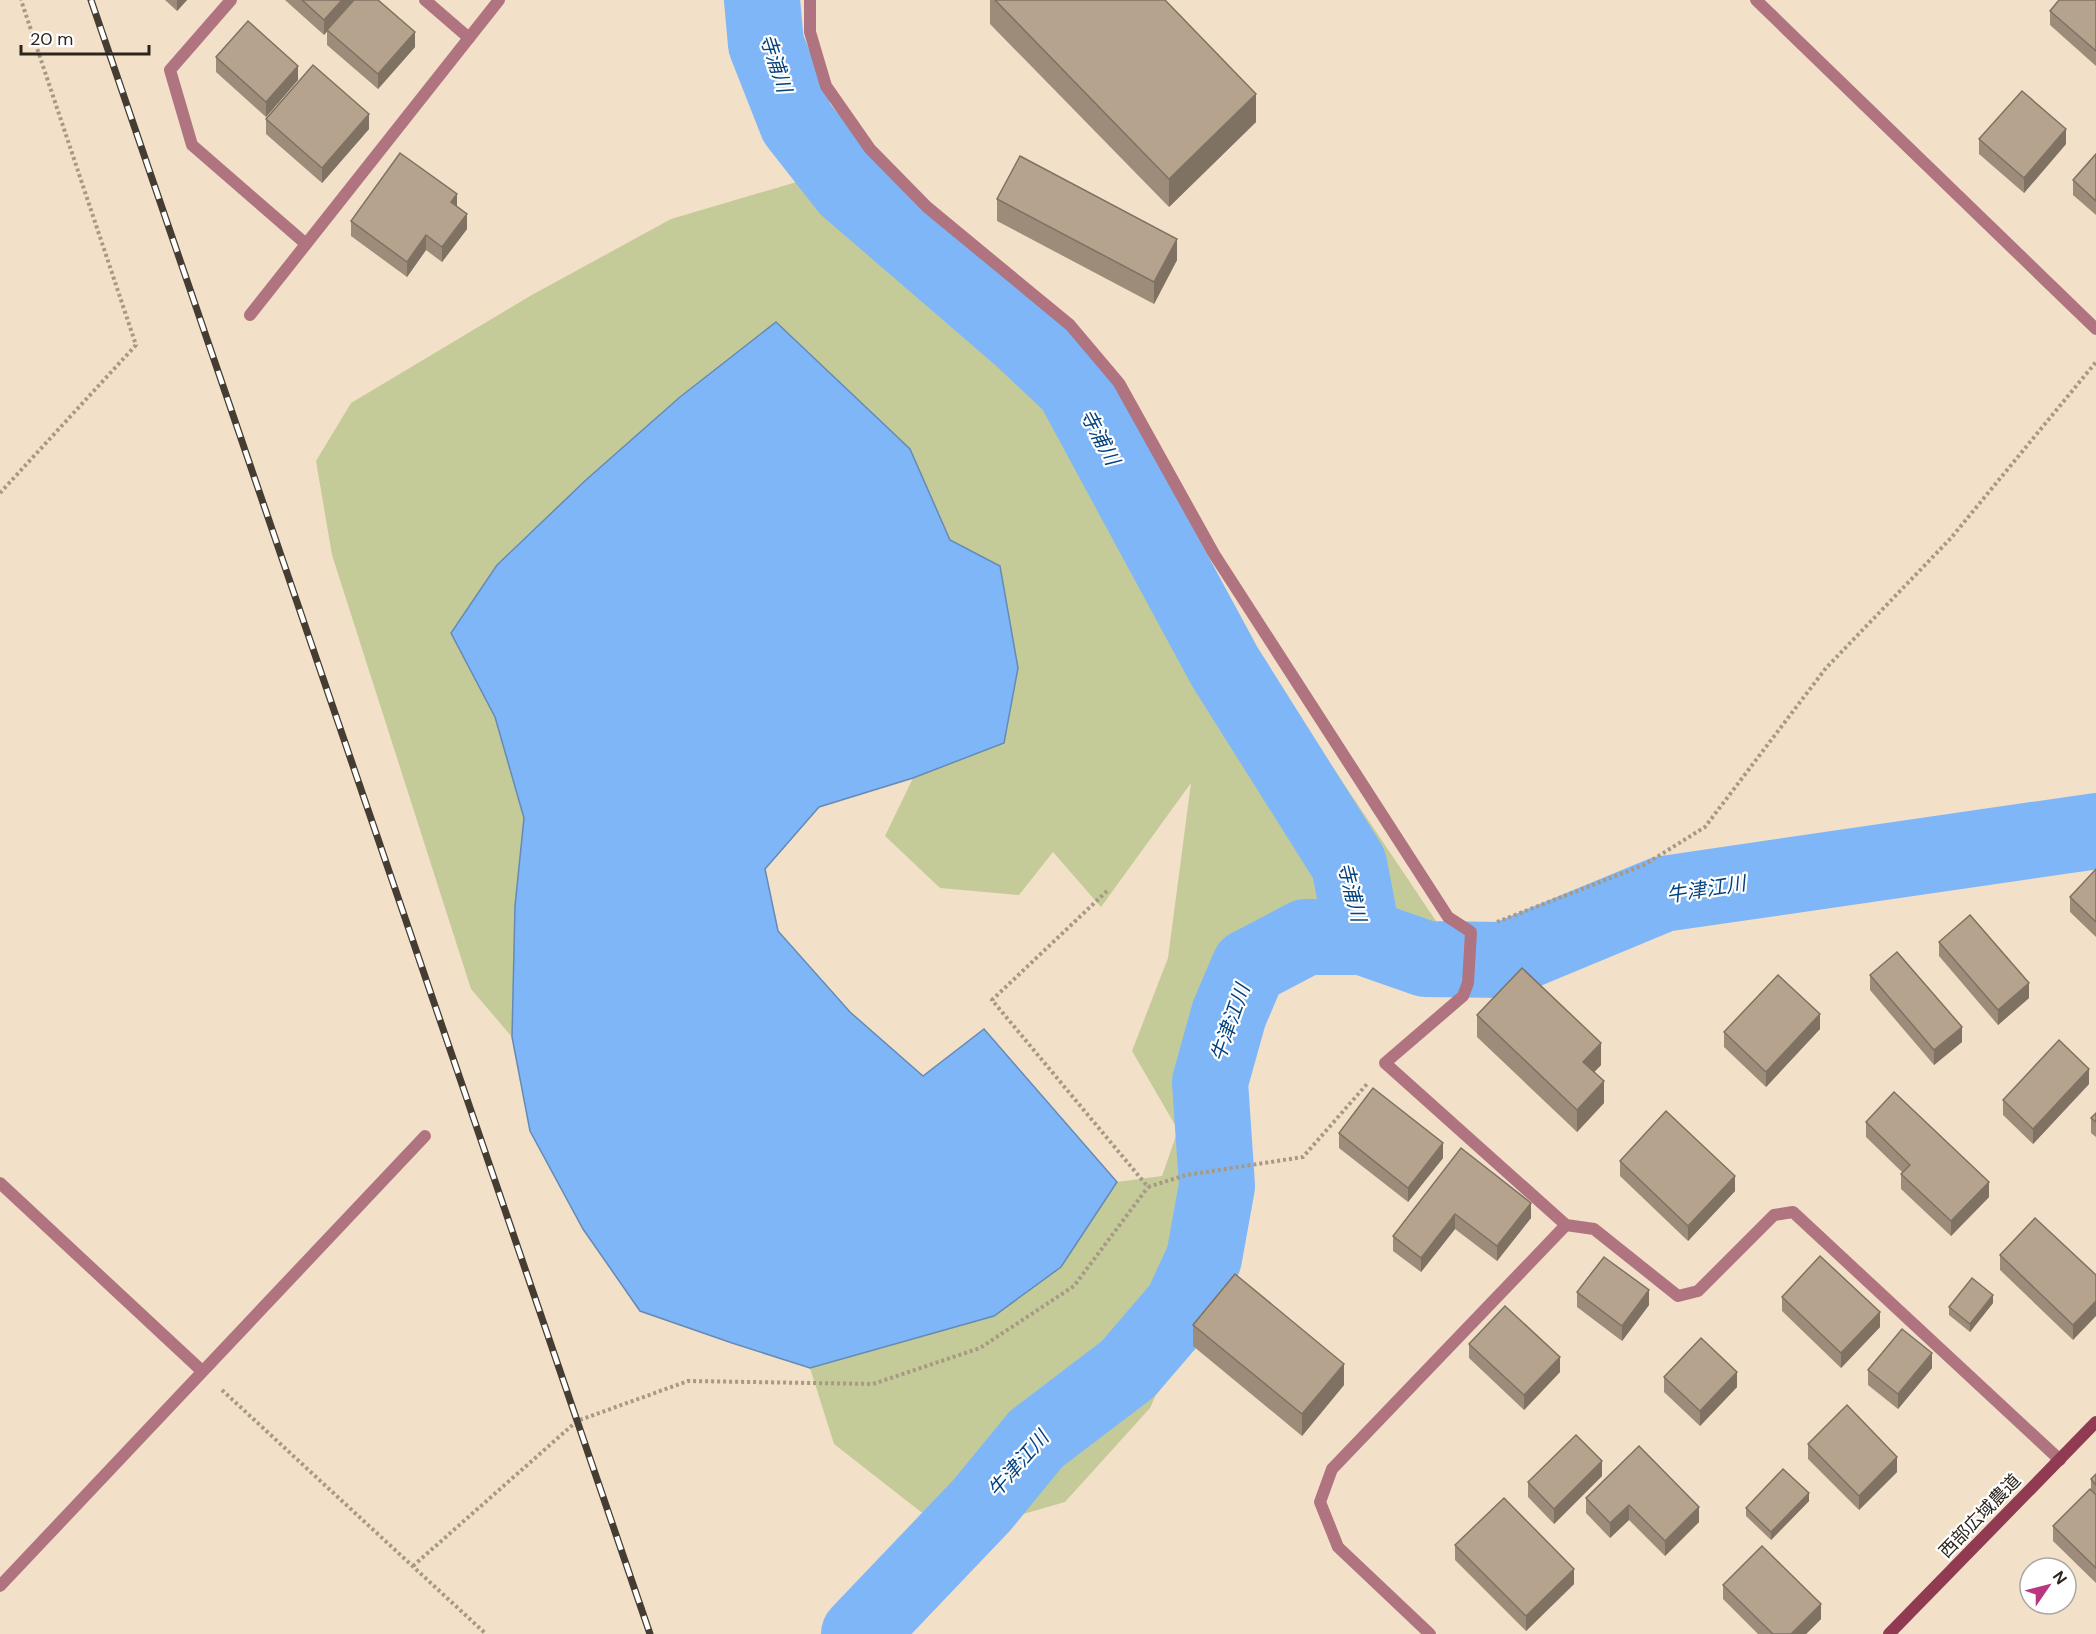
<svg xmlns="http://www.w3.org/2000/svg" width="2096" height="1634" font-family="'DM Sans','Noto Sans JP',sans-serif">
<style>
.green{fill:#c4cb98}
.water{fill:#7eb6f8;stroke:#658ab6;stroke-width:1.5}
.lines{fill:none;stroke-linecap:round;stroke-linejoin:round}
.river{stroke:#7eb6f8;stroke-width:76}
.path{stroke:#a79986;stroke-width:4;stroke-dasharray:3 3;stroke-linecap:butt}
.street{stroke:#b07481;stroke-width:12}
.secondary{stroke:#913b53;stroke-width:12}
.rail-casing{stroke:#453d32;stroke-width:7}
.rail{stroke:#fff;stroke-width:4.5;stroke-dasharray:14;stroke-linecap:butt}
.wall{fill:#9c8c79}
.shaded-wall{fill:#7f7263}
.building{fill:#b5a38d;stroke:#7f7263;stroke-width:1.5}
.labels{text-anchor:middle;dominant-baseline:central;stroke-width:4.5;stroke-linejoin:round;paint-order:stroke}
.street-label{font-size:18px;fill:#2b251c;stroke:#fff}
.water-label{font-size:20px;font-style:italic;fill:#05437e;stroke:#fff}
</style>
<rect width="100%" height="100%" fill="#f3e0c8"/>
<path class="green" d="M854 165 1003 284 1097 379 1166 519 1438 924 1446 961 1407 985 1331 960 1262 997 1229 1131 1227 1237 1150 1408 1065 1502 1020 1515 921 1512 834 1444 810 1368 994 1316 1061 1267 1117 1182 1162 1176 1178 1130 1132 1051 1168 958 1191 783 1101 907 1053 852 1019 895 940 888 885 836 913 778 1004 743 1000 566 950 540 910 449 776 322 680 397 587 479 497 564 451 633 495 717 524 818 515 906 512 1037 471 989 332 555 316 461 351 403 530 296 671 219Z"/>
<path class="water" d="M776 322 910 449 950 540 1000 566 1018 668 1004 743 913 778 819 807 765 869 778 931 850 1012 923 1076 984 1029 1117 1182 1061 1267 994 1316 810 1368 732 1343 640 1311 583 1229 530 1131 512 1037 515 906 524 818 495 717 451 633 497 565 587 479 680 397Z"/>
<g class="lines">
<g class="river">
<path d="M762 0 766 44 797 123 848 188 1022 338 1073 386 1225 667 1349 864 1363 937"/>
<path d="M859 1634 982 1505 1036 1439 1128 1369 1182 1306 1204 1258 1217 1186 1210 1082 1229 1014 1249 967 1306 937H1363L1426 959 1504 960 1663 894 2096 831"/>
</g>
<g class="path">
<path d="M0 493 136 345 21 0"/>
<path d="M1107 891 992 1000 1148 1187 1186 1175 1303 1157 1367 1084"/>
<path d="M1497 922 1644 865 1705 827 1826 668 1951 538 2096 362"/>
<path d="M222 1390 486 1634"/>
<path d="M413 1566 577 1421 688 1381 873 1384 980 1348 1074 1286 1148 1187"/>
</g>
<g class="street">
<path d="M231 0 170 70 192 145 306 244"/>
<path d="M425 0 469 38"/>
<path d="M810 0V32L826 86 870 149 927 207 1070 325 1119 383 1214 554 1448 917 1471 932 1468 983 1463 996 1385 1063 1566 1225 1594 1229 1678 1296 1698 1291 1774 1215 1793 1212 2060 1460"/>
<path d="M1756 0 2096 329"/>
<path d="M250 315 499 0"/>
<path d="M0 1183 202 1371"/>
<path d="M0 1586 425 1136"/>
<path d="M1430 1634 1338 1547 1320 1502 1332 1469 1566 1225"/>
</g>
<path class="secondary" d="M1889 1634 2096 1422"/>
<defs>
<path id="rail" d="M91 0 650 1634"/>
</defs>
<use href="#rail" class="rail-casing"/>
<use href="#rail" class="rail"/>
</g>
<g class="wall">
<path d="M165 0H187L177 11Z"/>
<path d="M285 0H378L415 47 378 89 327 45V31L324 35Z"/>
<path d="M990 0H1165L1256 122 1169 207 990 24Z"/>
<path d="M2096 0V66L2050 25V11Z"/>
<path d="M216 57 298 80 266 117 216 72Z"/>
<path d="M266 119 369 129 322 183 266 134Z"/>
<path d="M1979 139 2066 144 2024 193 1979 154Z"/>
<path d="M2096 154V215L2073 195V180Z"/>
<path d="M997 199 1177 260 1154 304 997 221Z"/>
<path d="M457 207 467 229 442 262 426 250 407 277 351 236V221Z"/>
<path d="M2096 869V937L2070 912V897Z"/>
<path d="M1939 942 2029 998 1998 1025 1939 956Z"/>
<path d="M1870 975 1962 1042 1934 1065 1870 990Z"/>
<path d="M1477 1015 1601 1065 1594 1072 1604 1103 1577 1132 1477 1037Z"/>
<path d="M1820 1029 1766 1087 1724 1047V1032Z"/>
<path d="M2089 1084 2033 1144 2003 1115V1100Z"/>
<path d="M2096 1113V1137L2091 1133V1118Z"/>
<path d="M1866 1122 1989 1197 1951 1236 1901 1189V1174L1902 1172 1866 1137Z"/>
<path d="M1339 1133 1443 1158 1408 1202 1339 1148Z"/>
<path d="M1461 1148 1531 1218 1497 1261 1455 1229 1421 1272 1393 1251V1236Z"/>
<path d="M1620 1161 1735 1191 1688 1241 1620 1176Z"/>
<path d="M2000 1255 2096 1275 2073 1340 2000 1270Z"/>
<path d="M1577 1292 1649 1305 1622 1341 1577 1307Z"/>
<path d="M1782 1297 1880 1327 1841 1368 1782 1311Z"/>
<path d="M1993 1303 1970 1332 1949 1315V1307Z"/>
<path d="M1193 1325 1344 1385 1302 1436 1193 1346Z"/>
<path d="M1469 1344 1560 1372 1524 1410 1469 1358Z"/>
<path d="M1932 1368 1898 1409 1868 1385V1370Z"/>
<path d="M1664 1377 1737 1387 1700 1426 1664 1392Z"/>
<path d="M1808 1444 1897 1472 1859 1510 1808 1459Z"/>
<path d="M1639 1446 1699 1522 1665 1556 1629 1520 1610 1538 1586 1513V1498Z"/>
<path d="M2096 1474V1583L2053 1541V1526L2091 1490V1479Z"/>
<path d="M1602 1476 1554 1524 1528 1497V1482Z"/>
<path d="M1809 1501 1771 1540 1746 1516V1508Z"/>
<path d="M1455 1545 1574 1584 1526 1631 1455 1560Z"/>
<path d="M1723 1585 1821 1619 1806 1634H1758L1723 1599Z"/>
</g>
<g class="shaded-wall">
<path d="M177 0H187L177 11Z"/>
<path d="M342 0H355L324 35V20Z"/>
<path d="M415 32V47L378 89V74Z"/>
<path d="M298 66V80L266 117V102Z"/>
<path d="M1256 94V122L1169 207V179Z"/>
<path d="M369 114V129L322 183V168Z"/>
<path d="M2066 129V144L2024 193V178Z"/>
<path d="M457 194V209L451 202Z"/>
<path d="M467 214V229L442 262V247Z"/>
<path d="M426 235V250L407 277V262Z"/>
<path d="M1177 239V260L1154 304V282Z"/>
<path d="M2029 983V998L1998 1025V1010Z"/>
<path d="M1820 1014V1029L1766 1087V1072Z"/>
<path d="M1962 1027V1042L1934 1065V1050Z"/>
<path d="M1601 1043V1065L1583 1084V1062Z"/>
<path d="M2089 1069V1084L2033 1144V1129Z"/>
<path d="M1604 1081V1103L1577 1132V1110Z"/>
<path d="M1443 1143V1158L1408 1202V1188Z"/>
<path d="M1735 1176V1191L1688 1241V1226Z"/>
<path d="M1989 1182V1197L1951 1236V1221Z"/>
<path d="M1531 1203V1218L1497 1261V1246Z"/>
<path d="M1455 1214V1229L1421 1272V1258Z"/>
<path d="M1649 1290V1305L1622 1341V1326Z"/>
<path d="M1993 1295V1303L1970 1332V1324Z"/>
<path d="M2096 1301V1316L2073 1340V1325Z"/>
<path d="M1880 1312V1327L1841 1368V1353Z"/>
<path d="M1932 1353V1368L1898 1409V1394Z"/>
<path d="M1560 1357V1372L1524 1410V1395Z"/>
<path d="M1344 1364V1385L1302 1436V1414Z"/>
<path d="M1737 1372V1387L1700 1426V1411Z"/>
<path d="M1897 1457V1472L1859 1510V1496Z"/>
<path d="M1602 1461V1476L1554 1524V1509Z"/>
<path d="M1809 1493V1501L1771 1540V1532Z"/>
<path d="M1629 1505V1520L1610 1538V1523Z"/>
<path d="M1699 1507V1522L1665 1556V1541Z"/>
<path d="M1574 1569V1584L1526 1631V1616Z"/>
<path d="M1821 1604V1619L1806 1634H1791Z"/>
</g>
<g class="building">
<path d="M302 0H342L324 20Z"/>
<path d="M354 0H378L415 32 378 74 327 30Z"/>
<path d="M995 0H1165L1256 94 1169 179Z"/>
<path d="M2059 0H2096V51L2050 11Z"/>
<path d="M248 21 298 66 266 102 216 57Z"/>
<path d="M313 65 369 114 322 168 266 119Z"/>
<path d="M2022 91 2066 129 2024 178 1979 139Z"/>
<path d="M400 153 457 194 451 202 467 214 442 247 426 235 407 262 351 221Z"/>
<path d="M2096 154V201L2073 180Z"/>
<path d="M1020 156 1177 239 1154 282 997 199Z"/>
<path d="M2096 869V922L2070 897Z"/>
<path d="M1970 915 2029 983 1998 1010 1939 942Z"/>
<path d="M1897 952 1962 1027 1934 1050 1870 975Z"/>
<path d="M1522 968 1601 1043 1583 1062 1604 1081 1577 1110 1477 1015Z"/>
<path d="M1778 975 1820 1014 1766 1072 1724 1032Z"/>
<path d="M2059 1040 2089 1069 2033 1129 2003 1100Z"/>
<path d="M1373 1088 1443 1143 1408 1188 1339 1133Z"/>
<path d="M1894 1092 1989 1182 1951 1221 1901 1174 1910 1165 1866 1122Z"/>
<path d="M1666 1111 1735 1176 1688 1226 1620 1161Z"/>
<path d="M2096 1113V1122L2091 1118Z"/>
<path d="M1461 1148 1531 1203 1497 1246 1455 1214 1421 1258 1393 1236Z"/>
<path d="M2035 1218 2096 1275V1301L2073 1325 2000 1255Z"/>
<path d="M1820 1256 1880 1312 1841 1353 1782 1297Z"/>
<path d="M1604 1257 1649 1290 1622 1326 1577 1292Z"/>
<path d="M1235 1274 1344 1364 1302 1414 1193 1325Z"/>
<path d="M1972 1278 1993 1295 1970 1324 1949 1307Z"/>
<path d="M1505 1306 1560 1357 1524 1395 1469 1344Z"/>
<path d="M1902 1329 1932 1353 1898 1394 1868 1370Z"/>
<path d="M1701 1338 1737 1372 1700 1411 1664 1377Z"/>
<path d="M1847 1405 1897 1457 1859 1496 1808 1444Z"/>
<path d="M1576 1435 1602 1461 1554 1509 1528 1482Z"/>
<path d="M1639 1446 1699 1507 1665 1541 1629 1505 1610 1523 1586 1498Z"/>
<path d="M1783 1469 1809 1493 1771 1532 1746 1508Z"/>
<path d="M2096 1474V1485L2091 1479Z"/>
<path d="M2090 1489 2096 1495V1568L2053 1526Z"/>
<path d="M1504 1498 1574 1569 1526 1616 1455 1545Z"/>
<path d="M1762 1546 1821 1604 1791 1634H1773L1723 1585Z"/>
</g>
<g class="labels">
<g class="street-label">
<text transform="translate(1980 1516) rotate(-46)">西部広域農道</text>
</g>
<g class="water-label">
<text transform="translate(776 63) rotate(72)">寺浦川</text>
<text transform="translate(1100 437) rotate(62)">寺浦川</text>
<text transform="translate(1706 889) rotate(-9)">牛津江川</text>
<text transform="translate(1352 892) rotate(76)">寺浦川</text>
<text transform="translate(1230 1023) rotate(-71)">牛津江川</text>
<text transform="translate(1018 1464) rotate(-49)">牛津江川</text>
</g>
</g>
<g transform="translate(2048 1586) rotate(55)"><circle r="28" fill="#ffffff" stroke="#aaa8a4" stroke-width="1.5"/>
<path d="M0-4.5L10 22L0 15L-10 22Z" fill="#b9377f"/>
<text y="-9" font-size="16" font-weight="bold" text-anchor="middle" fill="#2b251c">N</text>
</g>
<path d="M21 45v9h128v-9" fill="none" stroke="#2b251c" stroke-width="3"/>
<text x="30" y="45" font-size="18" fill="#2b251c" stroke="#ffffff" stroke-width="4.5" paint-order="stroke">20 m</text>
</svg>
